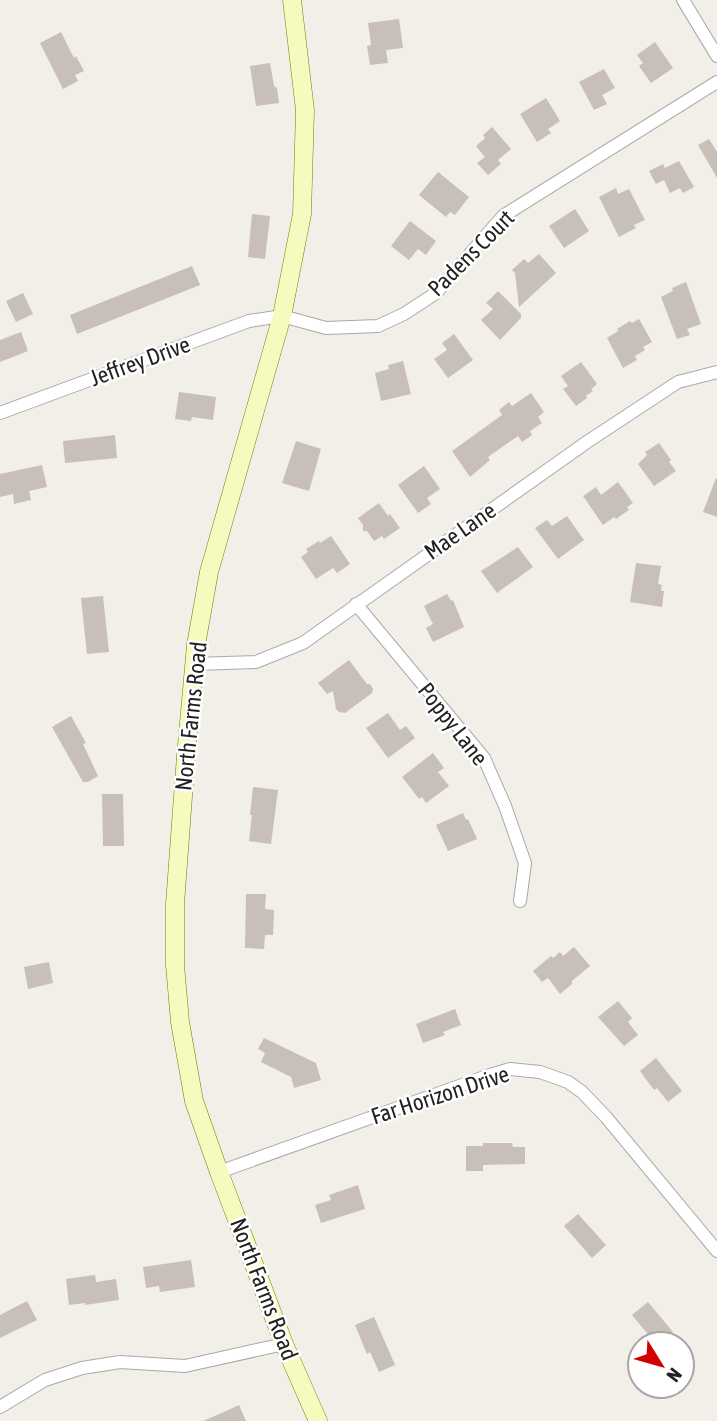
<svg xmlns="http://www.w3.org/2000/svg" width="717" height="1421" font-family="'Asap Condensed',sans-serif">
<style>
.building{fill:#c7bfb8}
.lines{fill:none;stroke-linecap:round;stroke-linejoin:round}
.minor-casing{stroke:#a9a9a9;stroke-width:14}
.secondary-casing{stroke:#707d05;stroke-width:19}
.minor{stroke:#fff;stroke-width:12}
.secondary{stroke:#f7fabf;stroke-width:18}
.labels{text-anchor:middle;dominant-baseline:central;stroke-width:5;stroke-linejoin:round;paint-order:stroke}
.street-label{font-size:23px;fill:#222;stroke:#fff}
</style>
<rect width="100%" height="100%" fill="#f2efe9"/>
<g class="building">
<path d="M399 19 403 48 386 50 388 63 370 65 367 46 371 45 368 23Z"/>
<path d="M61 32 74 58 76 56 84 71 75 75 78 81 63 89 40 43Z"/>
<path d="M655 42 673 68 651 83 639 66 643 63 637 55Z"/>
<path d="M270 63 274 86 277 88 279 103 256 106 250 66Z"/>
<path d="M604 69 615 88 602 95 607 104 594 110 579 82Z"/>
<path d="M546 98 560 121 548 129 551 133 537 142 520 114Z"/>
<path d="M492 127 511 149 498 160 501 164 488 175 477 163 485 157 476 146 485 138 483 135Z"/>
<path d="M709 139 717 152V178L698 145Z"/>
<path d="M679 161 694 187 683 193 680 188 670 193 664 180 656 184 649 171 663 164 665 168Z"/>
<path d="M438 172 469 197 455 215 450 212 446 217 419 195Z"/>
<path d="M616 188 618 194 629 189 645 220 634 225 636 228 619 237 599 197Z"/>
<path d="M575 209 589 231 564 248 549 226Z"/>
<path d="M252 214 270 216 265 259 248 257Z"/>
<path d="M410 221 436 241 426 255 418 249 409 260 391 246Z"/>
<path d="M539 254 556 273 519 307 515 273 512 270 524 259 528 263Z"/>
<path d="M192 266 200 285 77 334 70 315Z"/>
<path d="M686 282 701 324 687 329 690 335 677 339 661 297 673 291 672 288Z"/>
<path d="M498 291 521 314V318L500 340 481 320 493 309 486 303Z"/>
<path d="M23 293 33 314 16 322 6 301Z"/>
<path d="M639 319 652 342 643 347 645 350 635 356 637 360 623 368 607 338 618 331 617 329 630 321 632 323Z"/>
<path d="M21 332 28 351 0 362V340Z"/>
<path d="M454 334 473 360 448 378 434 359 447 350 442 343Z"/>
<path d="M403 361 411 394 381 401 375 373 389 369 388 365Z"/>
<path d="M581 362 597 384 591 389 593 391 586 396 587 398 576 406 563 389 568 386 561 376Z"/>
<path d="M179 392 216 397 213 420 192 417 191 421 175 419Z"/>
<path d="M531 393 544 412 538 417 542 423 530 431 532 435 522 442 518 436 488 457 490 460 470 477 452 451 502 415 499 410 509 402 512 406Z"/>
<path d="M115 435 117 458 65 463 63 441Z"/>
<path d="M296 441 321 449 309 491 282 483Z"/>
<path d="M659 443 671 460 669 462 676 471 654 486 638 464 647 455 645 452Z"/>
<path d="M42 465 47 487 29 491 31 500 14 504 13 494 0 497V474Z"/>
<path d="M424 466 440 489 427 498 431 504 418 513 398 485Z"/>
<path d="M716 478 717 479V517L703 512Z"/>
<path d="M618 482 633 503 627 507 629 510 616 519 614 517 603 525 583 496 596 487 601 495Z"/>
<path d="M379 503 388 516 390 514 400 528 384 539 382 536 374 541 367 531H363V525L358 518Z"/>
<path d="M567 516 584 540 558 559 535 528 547 520 552 526Z"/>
<path d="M331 536 350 564 337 573 333 568 316 579 301 557 308 552 306 549 319 541 320 543Z"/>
<path d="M518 547 533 567 497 593 481 571Z"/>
<path d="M636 563 661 566 658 584 662 585 661 591H664L662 607 630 602Z"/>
<path d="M447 594 451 601 453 600 464 627 433 642 426 628 433 624 424 606Z"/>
<path d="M103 596 109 652 87 654 81 598Z"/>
<path d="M349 660 367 684H370L373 689 372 693 345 713 339 712 336 709 333 691 327 694 318 683Z"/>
<path d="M388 713 400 730 406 726 415 738 388 758 366 728Z"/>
<path d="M71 716 86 743 83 744 98 776 88 782H83L52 727Z"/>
<path d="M433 753 444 768 438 772 449 786 426 803 422 797 419 799 402 777Z"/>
<path d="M253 787 278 790 271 844 249 841 252 815H250Z"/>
<path d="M102 794H123L124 846H103Z"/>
<path d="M463 813 466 820 468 819 477 839 448 851 436 825Z"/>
<path d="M246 894H266L265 909 274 910 273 935H265L264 949 245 948Z"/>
<path d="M574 947 590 966 572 981V984L560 994 548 978 542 982 533 971 551 956 553 958 560 952 563 956Z"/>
<path d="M49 962 53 983 28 989 24 967Z"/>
<path d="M618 1001 632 1018 628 1022 638 1035 624 1046 598 1017Z"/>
<path d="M455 1009 461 1025 443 1032 445 1035 423 1043 416 1024Z"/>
<path d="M264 1038 316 1063 321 1080 294 1088 291 1077 261 1062 265 1053 258 1049Z"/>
<path d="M656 1058 682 1091 668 1102 657 1088 654 1090 640 1071Z"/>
<path d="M483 1143H512L513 1147H525V1164L483 1165V1171H466V1146H483Z"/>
<path d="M358 1185 365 1209 321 1223 315 1205 331 1200 329 1195Z"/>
<path d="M578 1214 606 1245 592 1258 564 1226Z"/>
<path d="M191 1260 195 1287 160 1292 159 1286 146 1288 143 1267Z"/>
<path d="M95 1275 96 1282 116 1279 119 1300 85 1305V1303L69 1305 66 1279Z"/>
<path d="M27 1301 37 1320 0 1338V1315Z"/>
<path d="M648 1302 673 1332 659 1344H656L632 1315Z"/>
<path d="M374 1317 395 1365 379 1372 370 1352 367 1354 355 1325Z"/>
<path d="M239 1405 246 1421H203L224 1412Z"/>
</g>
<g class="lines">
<defs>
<g id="minor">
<path d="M683 0 717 56"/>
<path d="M0 413 249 321 282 316 326 328 378 326 404 314 436 293 503 216 717 82"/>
<path d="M356 604 484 758 505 806 525 863 520 901"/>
<path d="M194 664 256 662 303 643 587 442 678 382 717 372"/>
<path d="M219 1172 490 1075 510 1069 540 1072 568 1082 582 1092 606 1117 717 1251"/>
<path d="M0 1407 45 1380 82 1368 120 1362 185 1366 284 1344"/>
</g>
<path id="secondary" d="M292 0 305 110 302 214 282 316 209 572 196 645 186 756 175 904V965L180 1022 194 1101 219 1172 284 1344 318 1421"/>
</defs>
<use href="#minor" class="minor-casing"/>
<use href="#secondary" class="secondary-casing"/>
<use href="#minor" class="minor"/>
<use href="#secondary" class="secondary"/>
</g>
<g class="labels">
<g class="street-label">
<text transform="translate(471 253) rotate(-45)">Padens Court</text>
<text transform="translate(140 361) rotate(-20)">Jeffrey Drive</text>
<text transform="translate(460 531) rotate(-35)">Mae Lane</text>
<text transform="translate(191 716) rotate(-84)">North Farms Road</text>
<text transform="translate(453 724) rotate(52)">Poppy Lane</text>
<text transform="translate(440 1095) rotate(-18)">Far Horizon Drive</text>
<text transform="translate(264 1289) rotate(69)">North Farms Road</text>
</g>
</g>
<g transform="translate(661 1365) rotate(127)"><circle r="33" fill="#ffffff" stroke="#a7a7a7" stroke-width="2"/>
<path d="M0-5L12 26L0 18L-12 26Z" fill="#d40000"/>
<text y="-10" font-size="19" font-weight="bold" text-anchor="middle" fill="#222222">N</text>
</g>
</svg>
